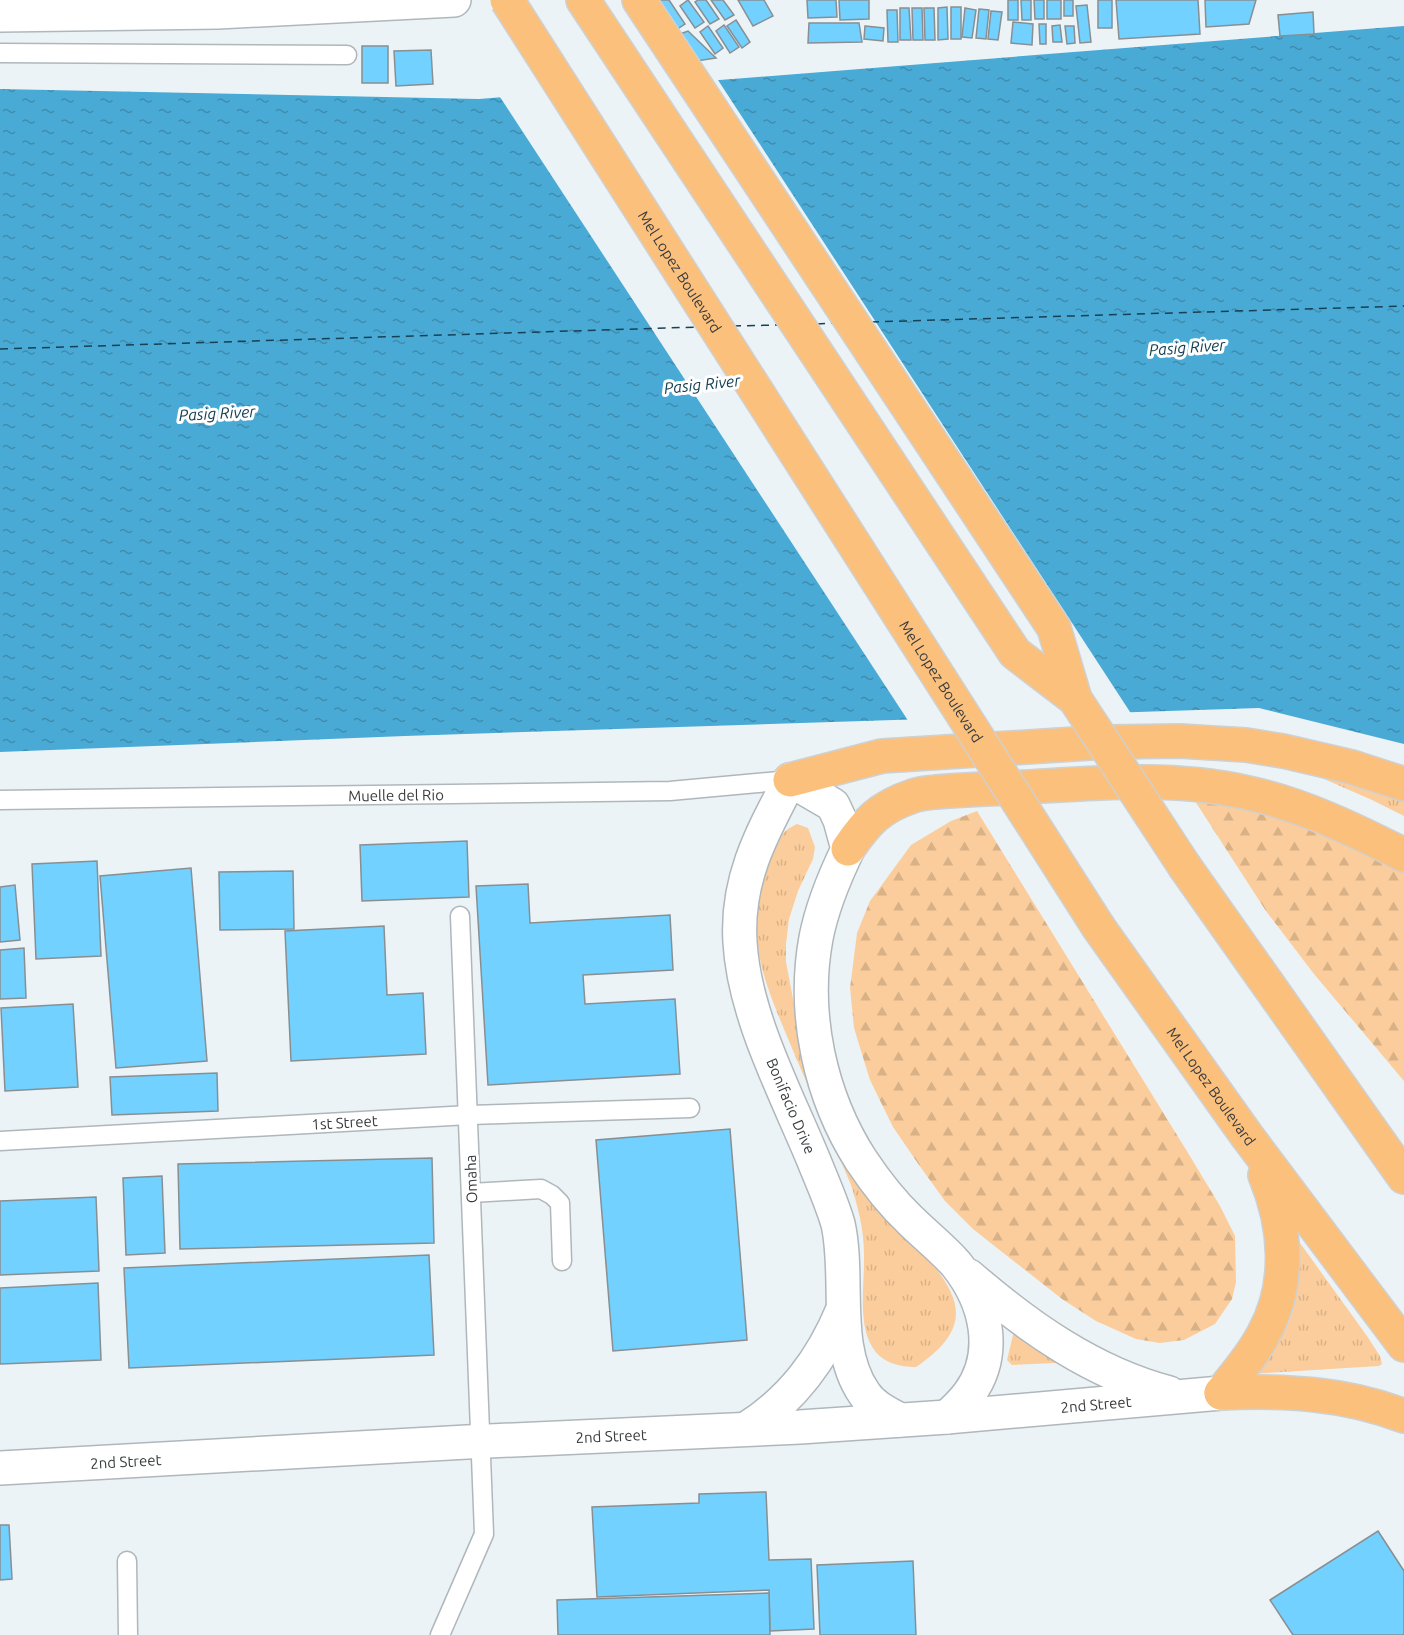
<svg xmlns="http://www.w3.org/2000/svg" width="1404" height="1635" font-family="Ubuntu,sans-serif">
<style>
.grass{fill:url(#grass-tufts)}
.forest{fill:url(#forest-firs)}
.water{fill:url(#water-ripples)}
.pier{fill:#ebf3f7}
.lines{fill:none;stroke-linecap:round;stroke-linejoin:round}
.ferry{stroke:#174154;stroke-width:1.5;stroke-dasharray:8 6;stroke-linecap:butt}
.building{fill:#72d1fe;stroke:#888f93;stroke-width:1.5}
.lane-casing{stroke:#b0b7bb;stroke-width:21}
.secondary-casing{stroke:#b0b7bb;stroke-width:36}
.highway-casing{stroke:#cfd0d0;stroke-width:36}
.lane{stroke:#fff;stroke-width:18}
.secondary{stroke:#fff;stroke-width:33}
.highway{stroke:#fcc07d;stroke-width:33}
.highway-bridge-casing{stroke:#cfd0d0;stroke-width:36;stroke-linecap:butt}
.highway-bridge{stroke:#fcc07d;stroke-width:33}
.labels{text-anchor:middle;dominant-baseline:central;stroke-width:6;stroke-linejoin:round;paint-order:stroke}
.street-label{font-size:15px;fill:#383b3d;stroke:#fff}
.water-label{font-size:16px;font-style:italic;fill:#174154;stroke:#fff}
</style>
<defs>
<pattern id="grass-tufts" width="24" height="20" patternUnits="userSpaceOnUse" patternTransform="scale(1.5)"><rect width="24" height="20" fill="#fbcd9c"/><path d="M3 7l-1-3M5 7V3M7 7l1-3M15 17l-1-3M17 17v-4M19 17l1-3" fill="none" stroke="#d8b187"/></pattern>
<pattern id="forest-firs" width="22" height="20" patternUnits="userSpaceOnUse" patternTransform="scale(1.5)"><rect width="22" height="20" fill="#fbcd9c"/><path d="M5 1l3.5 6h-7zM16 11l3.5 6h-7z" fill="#d8b187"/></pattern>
<pattern id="water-ripples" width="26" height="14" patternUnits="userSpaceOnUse" patternTransform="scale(1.5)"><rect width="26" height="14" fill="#49aad5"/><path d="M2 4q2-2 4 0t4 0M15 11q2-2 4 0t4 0" fill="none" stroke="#3e8cae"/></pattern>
</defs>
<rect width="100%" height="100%" fill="#ebf3f7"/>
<g class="grass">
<path d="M1315 775 1404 794V816L1372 800Z"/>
<path d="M797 824 808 828 815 847 813 859 798 891 789 919 786 944V962L794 1004 803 1032 908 1235C950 1285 987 1319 916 1367 848 1367 865 1297 864 1254 864 1230 858 1207 851 1185 830 1134 807 1085 786 1034 773 1002 758 969 757 934 756 912 760 887 767 866 774 847 777 833 797 824Z"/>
<path d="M1297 1243H1300L1367 1336 1380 1356 1382 1364 1379 1366 1250 1374C1261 1361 1274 1349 1283 1334 1299 1308 1299 1272 1297 1243Z"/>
<path d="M1015 1327 1076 1362 1012 1365 1007 1360Z"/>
</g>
<g class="forest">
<path d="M1223 796 1404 864V1081L1314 974 1266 911 1193 798Z"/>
<path d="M977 811 1185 1148 1220 1206 1235 1236 1236 1282 1232 1299 1215 1324 1184 1340 1160 1343 1136 1339 1096 1321 1062 1299 973 1229 945 1201 919 1165 893 1127 870 1080 854 1028 850 988 857 933 870 901 911 845 951 821Z"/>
</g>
<path class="water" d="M1404 26V744L1259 708 405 736 0 752V89L479 99Z"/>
<path class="pier" d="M716 77 1132 715 909 722 498 94Z"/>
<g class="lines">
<g class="ferry">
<path d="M871 322 1404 306"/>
<path d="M817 324 833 323"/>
<path d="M733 326 779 325"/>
<path d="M0 349 698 327"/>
</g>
</g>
<g class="building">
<path d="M655 0H669L685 24 670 34Z"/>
<path d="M688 0 704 22 695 28 680 6Z"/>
<path d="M698 0H706L719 19 710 24 695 2Z"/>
<path d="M711 0H723L734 15 725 20Z"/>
<path d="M738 0H764L773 16 753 26Z"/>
<path d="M807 0H836L837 17 808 18Z"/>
<path d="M839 0H869V19L840 20Z"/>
<rect x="1008" y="0" width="10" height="20"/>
<path d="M1021 0H1031V20H1022Z"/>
<path d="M1034 0H1044V19H1035Z"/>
<rect x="1047" y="0" width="14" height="19"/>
<rect x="1064" y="0" width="9" height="16"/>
<rect x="1098" y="0" width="14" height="28"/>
<path d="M1116 0H1198L1200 34 1119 39Z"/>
<path d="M1205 0H1256L1249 24 1206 27Z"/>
<path d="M1087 5 1091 42 1080 43 1076 6Z"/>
<path d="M947 7 948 39 938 40V8Z"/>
<rect x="951" y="7" width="10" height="32"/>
<path d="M900 8H909L911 40H900Z"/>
<path d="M912 8H922L923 40H913Z"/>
<path d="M924 8H934L935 40H925Z"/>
<path d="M965 8 976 10 972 38 962 37Z"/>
<path d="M979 9 989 10 986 39 976 38Z"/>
<path d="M887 10H897L898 42H888Z"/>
<path d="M991 11 1002 12 998 40 988 39Z"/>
<path d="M1313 12 1314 34 1280 36 1278 15Z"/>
<path d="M736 20 750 42 742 48 727 26Z"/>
<path d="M1013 22 1033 24 1032 45 1011 43Z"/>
<path d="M809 23H859L862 42 808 43Z"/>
<path d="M1039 24H1046V44H1040Z"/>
<path d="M724 25 739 47 730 53 716 31Z"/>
<path d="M1060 25 1062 42H1053L1052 26Z"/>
<path d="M708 26 723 48 715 54 700 32Z"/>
<path d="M865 26 884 28 883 41 864 39Z"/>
<path d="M1065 26H1074L1075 43 1067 44Z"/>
<path d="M688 31 716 58 690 62 677 35Z"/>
<rect x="362" y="46" width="26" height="37"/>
<path d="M431 50 433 84 396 86 394 51Z"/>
<path d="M467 841 469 897 362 901 360 845Z"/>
<path d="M97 861 101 956 36 959 32 864Z"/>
<path d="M191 868 207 1061 116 1068 100 876Z"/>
<path d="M293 871 294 929 220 930 219 872Z"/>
<path d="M528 884 530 923 670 915 673 970 583 975 585 1004 675 999 680 1074 488 1085 476 886Z"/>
<path d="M15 885 20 940 0 942V887Z"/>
<path d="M384 926 387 995 423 993 426 1054 291 1061 285 931Z"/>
<path d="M24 948 26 998 0 999V950Z"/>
<path d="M73 1004 78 1087 5 1091 1 1008Z"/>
<path d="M217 1073 218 1111 112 1115 110 1077Z"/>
<path d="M730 1129 747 1340 613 1351 596 1140Z"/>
<path d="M432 1158 434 1243 180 1249 178 1164Z"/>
<path d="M162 1176 165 1253 126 1255 123 1178Z"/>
<path d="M96 1197 99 1271 0 1275V1201Z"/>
<path d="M429 1255 434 1355 129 1368 124 1268Z"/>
<path d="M98 1283 101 1360 0 1364V1288Z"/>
<path d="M766 1492 769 1560 811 1559 814 1629 770 1631 769 1590 597 1597 592 1507 699 1503V1494Z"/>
<path d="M0 1525H9L12 1579 0 1580Z"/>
<path d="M1378 1531 1404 1571V1635H1293L1270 1600Z"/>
<path d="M913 1561 916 1635H820L817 1565Z"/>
<path d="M769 1593 770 1635H558L557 1600Z"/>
</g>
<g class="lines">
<defs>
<g id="lane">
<path d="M0 53 347 55"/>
<path id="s1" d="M0 800 670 791 790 780"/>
<path id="s2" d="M0 1141 469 1115 690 1108"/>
<path d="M471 1193 541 1189 552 1195 560 1203 562 1261"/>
<path d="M127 1561 128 1635"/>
<path d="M440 1635 484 1534 460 916"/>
</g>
<g id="secondary">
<path d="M0 15 218 12 454 0"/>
<path d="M969 1276C1028 1327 1093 1373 1169 1393"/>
<path d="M900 1420C887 1413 872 1406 864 1393 832 1347 850 1277 838 1224 832 1203 822 1181 814 1161 786 1093 744 1015 740 942 736 879 762 833 790 780L833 805 840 820 848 849C834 878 822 907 816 938 802 1014 820 1096 861 1160 875 1181 892 1203 910 1220 925 1235 942 1248 956 1264 986 1301 999 1353 969 1394 963 1402 955 1410 947 1417"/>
<path d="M746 1429C792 1400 822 1360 843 1309"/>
<path id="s3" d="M0 1468 467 1442 800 1427 947 1417 1221 1393"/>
</g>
<g id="highway">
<path d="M583 0 1015 653 1075 699"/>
<path d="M639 0 1054 628 1075 699"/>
<path d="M790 780 882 756 1107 742 1180 741 1246 745 1283 751 1352 767 1404 784"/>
<path d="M848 849C867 821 880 807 913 796 920 793 928 793 936 792 960 790 984 789 1008 788 1086 784 1167 775 1244 792 1301 804 1353 829 1404 855"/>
<path d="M1185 867 1404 1177"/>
<path id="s4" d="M1099 928 1247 1136 1404 1345"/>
<path d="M1221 1393C1236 1374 1253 1355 1264 1333 1291 1284 1286 1225 1265 1175"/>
<path d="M1221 1393C1284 1390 1345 1393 1404 1416"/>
</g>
</defs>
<use href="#lane" class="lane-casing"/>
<use href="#secondary" class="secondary-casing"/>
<use href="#highway" class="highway-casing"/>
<use href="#lane" class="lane"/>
<use href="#secondary" class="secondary"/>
<use href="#highway" class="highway"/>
<defs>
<g id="highway-bridge">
<path id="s5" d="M507 0 1099 928"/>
<path d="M1075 699 1185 867"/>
</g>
</defs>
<use href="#highway-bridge" class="highway-bridge-casing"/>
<use href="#highway-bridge" class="highway-bridge"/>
</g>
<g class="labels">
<g class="street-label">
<text stroke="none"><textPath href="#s5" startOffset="322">Mel Lopez Boulevard</textPath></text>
<text stroke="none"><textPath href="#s5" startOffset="808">Mel Lopez Boulevard</textPath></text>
<text stroke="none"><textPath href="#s1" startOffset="396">Muelle del Rio</textPath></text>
<text stroke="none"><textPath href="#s4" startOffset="194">Mel Lopez Boulevard</textPath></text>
<text transform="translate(791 1106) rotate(67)">Bonifacio Drive</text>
<text stroke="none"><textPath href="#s2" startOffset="345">1st Street</textPath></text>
<text transform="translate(471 1179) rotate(-92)">Omaha</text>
<text stroke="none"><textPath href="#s3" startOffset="1098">2nd Street</textPath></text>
<text stroke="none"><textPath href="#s3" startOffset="612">2nd Street</textPath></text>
<text stroke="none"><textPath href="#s3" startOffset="126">2nd Street</textPath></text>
</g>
<g class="water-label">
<text transform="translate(1187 347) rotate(-4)">Pasig River</text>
<text transform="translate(702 384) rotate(-6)">Pasig River</text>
<text transform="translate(217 413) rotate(-3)">Pasig River</text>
</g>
</g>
</svg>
